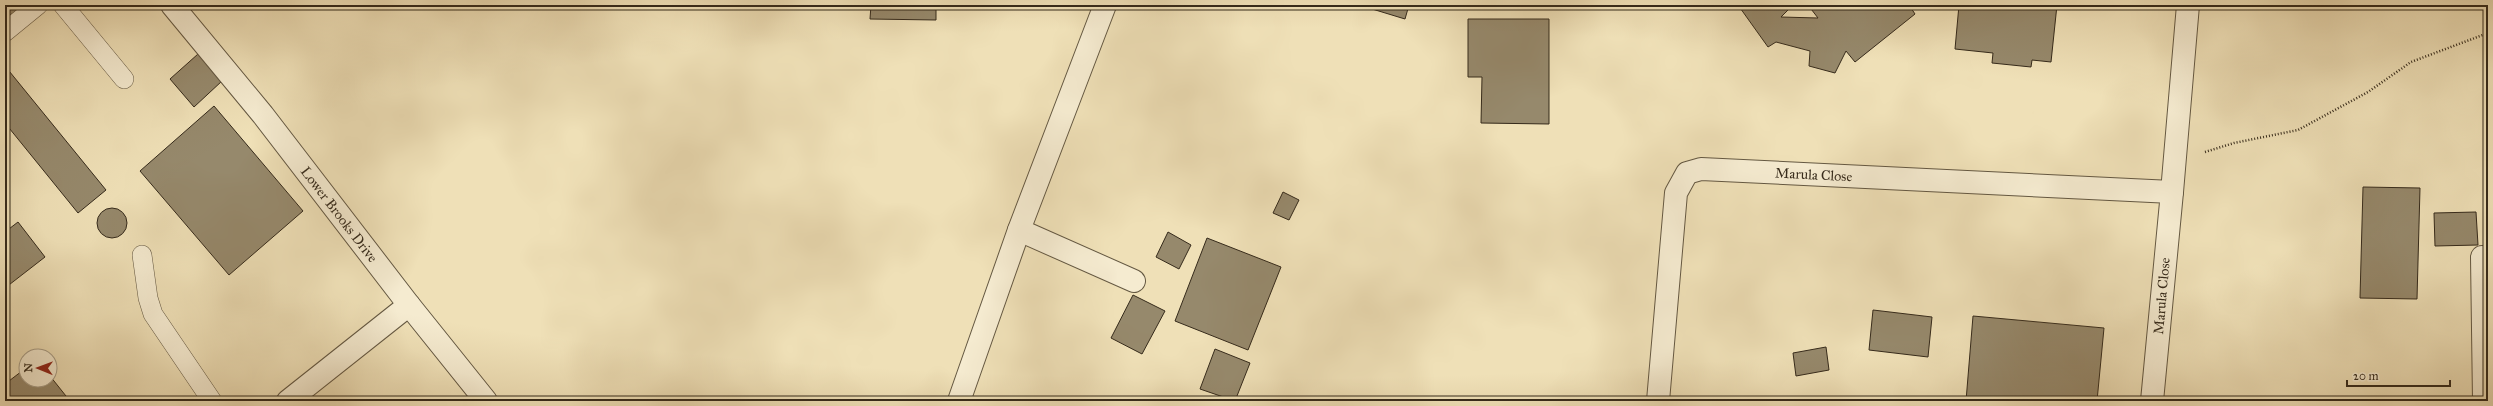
<svg xmlns="http://www.w3.org/2000/svg" width="2493" height="406" font-family="'IM FELL Great Primer',serif">
<style>
.building{fill:#96896c;stroke:#352a1b}
.lines{fill:none;stroke-linecap:round;stroke-linejoin:round}
.lane-casing{stroke:#645842;stroke-width:20}
.street-casing{stroke:#645842;stroke-width:24}
.path{stroke:#352a1b;stroke-width:2.5;stroke-dasharray:1 2;stroke-linecap:butt}
.lane{stroke:#f5ebd0;stroke-width:19}
.street{stroke:#f5ebd0;stroke-width:22}
.labels{text-anchor:middle;dominant-baseline:central;stroke-width:3;stroke-linejoin:round;paint-order:stroke}
.street-label{font-size:14px;fill:#352a1b;stroke:#f5ebd0}
</style>
<rect width="100%" height="100%" fill="#efe0b7"/>
<filter id="stains"><feTurbulence type="fractalNoise" baseFrequency=".005" numOctaves="4"/><feColorMatrix values="0 0 0 0 .2 0 0 0 0 .09 0 0 0 0 .02 0 0 0 .5 -.17"/></filter>
<radialGradient id="worn" r=".72"><stop offset=".6" stop-color="#630" stop-opacity="0"/><stop offset="1" stop-color="#630" stop-opacity=".3"/></radialGradient>
<g class="building">
<path d="M5 5H24L5 19Z"/>
<path d="M871 5H936V20L870 19Z"/>
<path d="M1359 5H1409L1405 19Z"/>
<path d="M1738 5H1793L1781 17 1818 18 1808 5H1909L1915 14 1855 62 1846 51 1835 73 1809 66 1810 51 1776 42 1768 47Z"/>
<path d="M1959 5H2057L2051 62 2032 60 2031 67 1992 63 1993 53 1955 49Z"/>
<path d="M1468 19H1549V124L1481 123 1482 77H1468Z"/>
<path d="M198 54 222 81 194 107 170 79Z"/>
<path d="M5 66 106 190 78 213 5 123Z"/>
<path d="M214 106 303 211 229 275 140 171Z"/>
<path d="M2363 187 2420 188 2417 299 2360 298Z"/>
<path d="M1283 192 1299 200 1289 220 1273 213Z"/>
<circle cx="112" cy="223" r="15"/>
<path d="M2476 212 2478 245 2435 246 2434 213Z"/>
<path d="M18 222 45 257 5 288V232Z"/>
<path d="M1168 232 1191 245 1179 269 1156 257Z"/>
<path d="M1207 238 1281 267 1248 350 1175 321Z"/>
<path d="M1133 295 1165 311 1142 354 1111 338Z"/>
<path d="M1873 310 1932 317 1928 357 1869 350Z"/>
<path d="M1973 316 2104 328 2097 401H1966Z"/>
<path d="M1826 347 1829 370 1796 376 1793 353Z"/>
<path d="M1215 349 1250 363 1235 401 1200 389Z"/>
<path d="M26 368V380H50V376L70 401H5V384Z"/>
</g>
<g class="lines">
<defs>
<g id="lane">
<path d="M63 5 124 79"/>
<path d="M5 32 38 5"/>
<path d="M142 255 148 298 153 314 212 401"/>
</g>
<g id="street">
<path id="s1" d="M172 5 263 115 409 305 288 401"/>
<path d="M2172 192 2188 5"/>
<path d="M1019 230 1134 281"/>
<path d="M2482 257 2484 401"/>
<path d="M409 305 486 401"/>
<path d="M959 401 1019 230 1105 5"/>
<path id="s2" d="M1658 401 1676 193 1687 173 1701 169 2172 192 2152 401"/>
</g>
</defs>
<use href="#lane" class="lane-casing"/>
<use href="#street" class="street-casing"/>
<path class="path" d="M2205 152 2234 143 2298 130 2368 92 2411 62 2488 33"/>
<use href="#lane" class="lane"/>
<use href="#street" class="street"/>
</g>
<g class="labels">
<g class="street-label">
<text stroke="none"><textPath href="#s2" startOffset="359">Marula Close</textPath></text>
<text stroke="none"><textPath href="#s1" startOffset="268">Lower Brooks Drive</textPath></text>
<text transform="translate(2162 296) rotate(-85)">Marula Close</text>
</g>
</g>
<rect width="2493" height="406" fill="none" stroke="#efe0b7" stroke-width="20"/>
<rect x="6" y="6" width="2481" height="394" fill="none" stroke="#352a1b" stroke-width="2"/>
<rect x="10" y="10" width="2473" height="386" fill="none" stroke="#352a1b"/>
<g transform="translate(38 368) rotate(271)"><circle r="19" fill="#f5ebd0" stroke="#a89e88"/>
<path d="M0-3L7 15L0 10L-7 15Z" fill="#8f2418"/>
<text y="-6" font-size="11" font-weight="bold" text-anchor="middle" fill="#352a1b">N</text>
</g>
<path d="M2347 380v6h103v-6" fill="none" stroke="#352a1b" stroke-width="2"/>
<text x="2353" y="380" font-size="12" fill="#352a1b" stroke="#f5ebd0" stroke-width="3" paint-order="stroke">20 m</text>
<rect width="100%" height="100%" filter="url(#stains)"/>
<rect width="100%" height="100%" fill="url(#worn)"/>
</svg>
